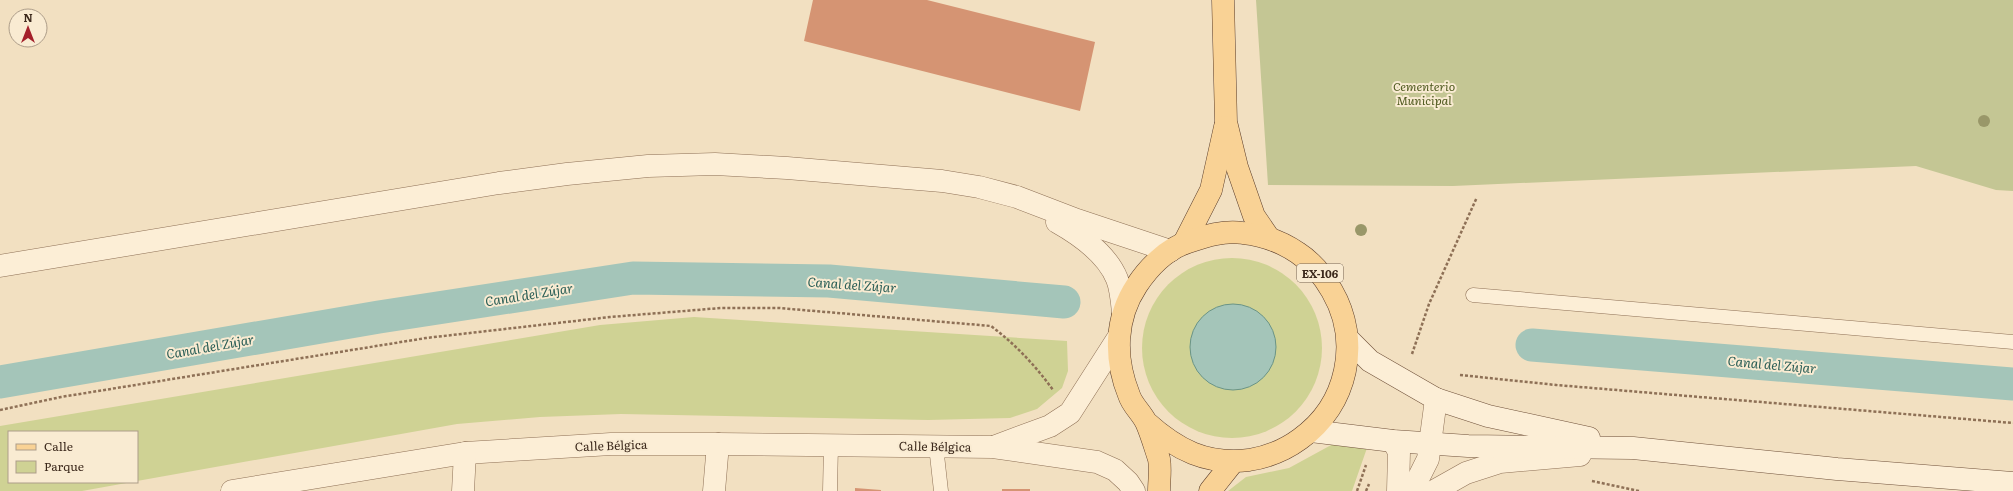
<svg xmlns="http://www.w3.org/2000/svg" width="2013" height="491" font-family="Literata,serif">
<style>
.green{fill:#cfd294}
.cemetery{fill:#c4c694}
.water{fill:#a4c5b9;stroke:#6a9486}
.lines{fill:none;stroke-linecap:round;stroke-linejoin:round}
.canal{stroke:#a4c5b9;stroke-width:33}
.building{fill:#d59473}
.lane-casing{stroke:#8e7056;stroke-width:15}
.street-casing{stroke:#8e7056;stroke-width:23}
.secondary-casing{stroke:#70513a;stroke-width:23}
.primary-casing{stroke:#5c3e2b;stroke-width:23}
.path{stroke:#8e7056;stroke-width:2.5;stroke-dasharray:3 2;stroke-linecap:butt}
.lane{stroke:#fceed6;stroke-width:14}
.street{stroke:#fceed6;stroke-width:22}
.secondary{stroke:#fceed6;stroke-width:22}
.primary{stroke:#f9d295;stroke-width:22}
.tree{fill:#999769}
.labels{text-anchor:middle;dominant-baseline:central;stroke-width:4;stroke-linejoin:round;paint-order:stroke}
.shield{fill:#f9ebd2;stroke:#756353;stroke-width:1}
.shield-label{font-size:11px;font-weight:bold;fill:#3c291c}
.park-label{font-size:12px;font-style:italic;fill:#515b21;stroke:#f9ebd2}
.street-label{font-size:12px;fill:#3c291c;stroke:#f9ebd2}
.water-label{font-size:13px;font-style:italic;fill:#2a5e56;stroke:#f9ebd2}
</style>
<rect width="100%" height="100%" fill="#f2e0c1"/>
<g class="green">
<circle cx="1232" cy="348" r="90"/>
<path d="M694 317 1067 341 1068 371 1062 388 1037 409 1010 418 928 420 621 414 540 417 457 424 137 481V432H9V482H132L82 491H0V426L600 325Z"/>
<path d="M1333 444 1367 448 1352 491H1228L1246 477 1289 468Z"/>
</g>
<path class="cemetery" d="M1256 0H2013V191L1996 190 1916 166 1453 186 1268 185Z"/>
<circle class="water" cx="1233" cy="347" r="43"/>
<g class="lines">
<g class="canal">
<path d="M1532 345 2013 384"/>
<path d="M0 382 379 317 633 278 829 281 1064 302"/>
</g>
</g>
<g class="building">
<path d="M813 0H927L1095 42 1080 111 804 41Z"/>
<path d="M855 488 881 490V491H855Z"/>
<rect x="1002" y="489" width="28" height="2"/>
</g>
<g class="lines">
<defs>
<g id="lane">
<path d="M1473 295 2013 342"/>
<path d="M936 446 941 491"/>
<path d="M830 491 831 445"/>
</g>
<g id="street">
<path d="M1057 222C1080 235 1107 254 1117 279 1121 289 1122 302 1123 313"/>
<path d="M0 266 499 183 567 174 648 166 715 164 787 168 942 181 979 187 1017 197 1077 220 1170 251"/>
<path d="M1393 441 1399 452 1398 491"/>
<path d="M996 446 1050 426 1070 413 1118 338"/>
<path d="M232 491 465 453 611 444H718L993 447 1097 462 1115 470 1128 482 1134 491"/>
<path d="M463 491 465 453"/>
<path d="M714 491 718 444"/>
<path d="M1412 491 1428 459 1436 399"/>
<path d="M1434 491 1466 473 1500 462 1580 455"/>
</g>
<g id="secondary">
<path d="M1348 339 1370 361 1436 399 1488 416 1589 438"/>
<path d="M1311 431 1393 441 1468 446 1633 448 1837 469 2013 483"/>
</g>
<g id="primary">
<path d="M1223 0 1226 122 1237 167 1254 216 1269 238"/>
<path d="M1184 243 1211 190 1225 127"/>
<path d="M1146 422C1177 450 1206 465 1249 460 1268 457 1285 450 1300 439 1348 405 1361 341 1332 291 1324 277 1312 262 1298 253 1282 242 1262 235 1243 233 1224 230 1206 236 1188 242 1167 249 1149 267 1137 285 1115 318 1114 358 1129 395 1132 405 1141 412 1146 422 1151 433 1155 447 1159 459 1161 469 1159 481 1159 491"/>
<path d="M1210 491 1233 462"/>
</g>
</defs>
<use href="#lane" class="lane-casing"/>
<use href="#street" class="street-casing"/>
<use href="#secondary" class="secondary-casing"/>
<use href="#primary" class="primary-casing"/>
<g class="path">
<path d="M1412 354 1429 304 1477 197"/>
<path d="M1460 375 1556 385 2013 423"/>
<path d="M0 410 61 397 426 338 610 317 721 308H779L991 326C1015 344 1035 365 1053 390"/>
<path d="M1592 481 1639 491"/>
<path d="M1357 491 1366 465"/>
<path d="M1366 491 1369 484"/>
</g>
<use href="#lane" class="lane"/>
<use href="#street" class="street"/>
<use href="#secondary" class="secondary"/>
<use href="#primary" class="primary"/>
</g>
<g class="tree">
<circle cx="1984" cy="121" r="6"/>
<circle cx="1361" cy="230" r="6"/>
</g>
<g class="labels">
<rect class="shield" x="1297" y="264" width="46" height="18" rx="3"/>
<g class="shield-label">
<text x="1320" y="273">EX-106</text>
</g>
<g class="park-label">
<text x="1424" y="86">Cementerio<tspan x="1424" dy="14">Municipal</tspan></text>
</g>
<g class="street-label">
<text transform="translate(611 445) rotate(-2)">Calle Bélgica</text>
<text transform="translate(935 446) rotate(1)">Calle Bélgica</text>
</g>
<g class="water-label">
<text transform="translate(852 284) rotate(4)">Canal del Zújar</text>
<text transform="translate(529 294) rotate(-9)">Canal del Zújar</text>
<text transform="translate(210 346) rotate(-10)">Canal del Zújar</text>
<text transform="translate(1772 364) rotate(5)">Canal del Zújar</text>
</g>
</g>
<rect x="8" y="431" width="130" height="52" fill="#f9ebd2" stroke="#ad9d89"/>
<rect x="16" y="444" width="20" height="6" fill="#f9d295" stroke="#ad9d89"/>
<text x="44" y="451" font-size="12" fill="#3c291c">Calle</text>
<rect x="16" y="461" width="20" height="12" fill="#cfd294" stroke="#ad9d89"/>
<text x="44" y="471" font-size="12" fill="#3c291c">Parque</text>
<g transform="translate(28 28)"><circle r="19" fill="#f9ebd2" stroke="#ad9d89"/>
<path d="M0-3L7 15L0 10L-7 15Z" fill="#a4202b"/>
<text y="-6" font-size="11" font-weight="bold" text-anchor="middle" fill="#3c291c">N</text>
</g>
</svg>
